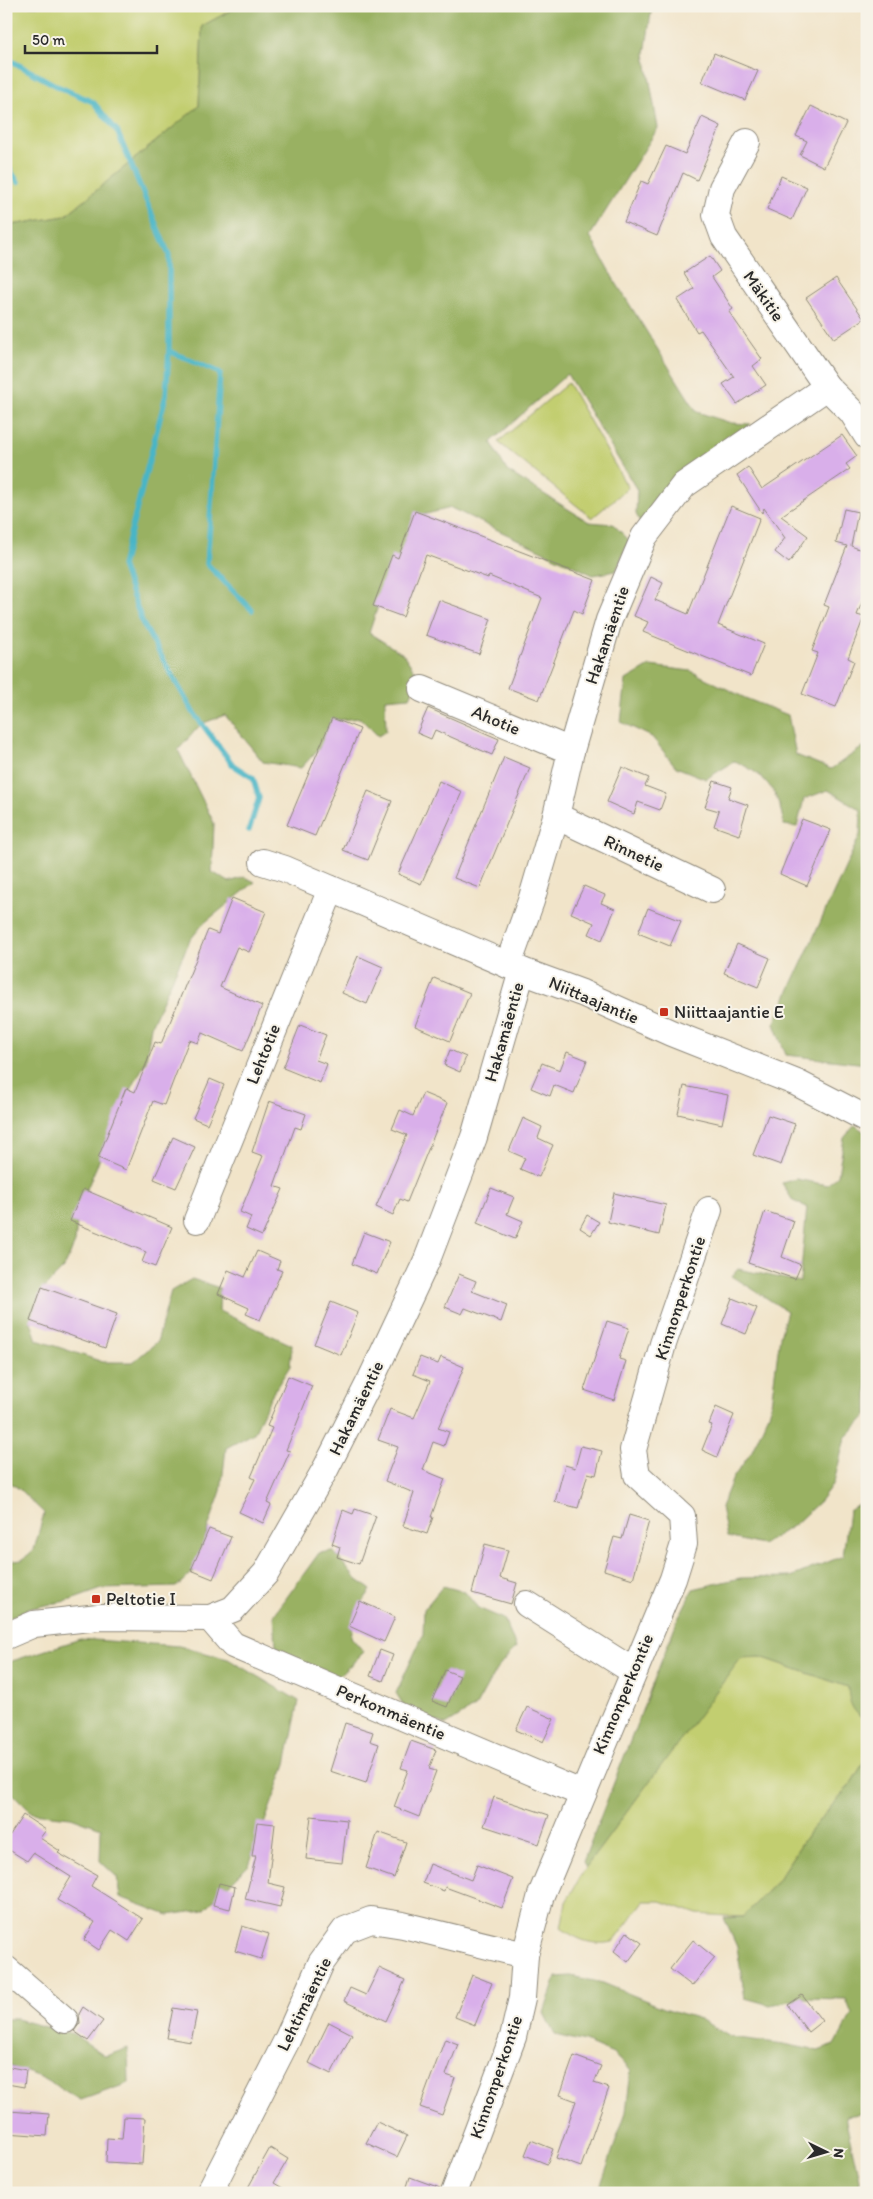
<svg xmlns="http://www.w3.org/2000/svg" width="873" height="2199" font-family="Itim,sans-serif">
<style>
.green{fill:#c2ce70;stroke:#767c4e}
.forest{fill:#99b162;stroke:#626e46}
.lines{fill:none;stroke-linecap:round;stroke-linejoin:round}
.stream{stroke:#49b5c6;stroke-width:5.5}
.building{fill:#d9afea}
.minor-casing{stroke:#8e887a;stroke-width:28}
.minor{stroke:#fff;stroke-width:26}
.poi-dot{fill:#c8321e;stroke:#f7f3e8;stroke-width:2}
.labels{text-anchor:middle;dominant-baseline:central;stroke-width:4;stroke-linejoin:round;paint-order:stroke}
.street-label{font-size:18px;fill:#2b2b2b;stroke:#f7f3e8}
.poi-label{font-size:18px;fill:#2b2b2b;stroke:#f7f3e8;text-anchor:start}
</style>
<rect width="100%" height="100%" fill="#f7f3e8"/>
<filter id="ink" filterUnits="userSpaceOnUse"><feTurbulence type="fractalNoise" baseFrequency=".02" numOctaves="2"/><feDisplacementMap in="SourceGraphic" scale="10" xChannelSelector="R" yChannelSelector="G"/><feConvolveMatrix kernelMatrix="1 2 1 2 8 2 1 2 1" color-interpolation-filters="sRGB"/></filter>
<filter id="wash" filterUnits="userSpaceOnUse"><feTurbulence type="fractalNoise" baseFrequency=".0096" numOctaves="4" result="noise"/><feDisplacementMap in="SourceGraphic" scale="20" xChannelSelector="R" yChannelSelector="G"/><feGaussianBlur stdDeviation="1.12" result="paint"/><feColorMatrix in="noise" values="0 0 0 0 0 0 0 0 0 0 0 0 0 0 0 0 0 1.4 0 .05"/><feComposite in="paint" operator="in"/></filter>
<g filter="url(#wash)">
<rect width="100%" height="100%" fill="#f1e4c9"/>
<g class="green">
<path d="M6 6H239L202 26 199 106 65 216 6 226Z"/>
<path d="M568 383 628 488 592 518 498 442Z"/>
<path d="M741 1657H761L848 1687 859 1716 867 1721V1757L850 1785 810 1831 776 1882 743 1917 697 1914 661 1901H644L613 1942C592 1946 578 1940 561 1928L566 1902 586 1867Z"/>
</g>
<g class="forest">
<path d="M239 6H652L645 54 658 128 590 236 613 278 697 412 731 423 751 424 641 524 636 514 637 490 567 374 491 442 507 471 589 522 613 524 629 540 616 571 593 575 451 508 414 517 407 548 388 576 369 633 403 654 419 677 410 697 385 699 386 731 378 736 360 718 339 720 324 743 301 768 263 762 225 715 201 724 178 750 214 823 212 872 229 882 245 877 255 882 203 924 190 940 151 1026 146 1061 121 1109 78 1210 75 1243 64 1268 45 1287 31 1322 37 1340 103 1362H133L157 1342 171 1291 192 1279 220 1288 219 1311 292 1345 290 1366 271 1396 254 1433 226 1448 221 1491 208 1528 198 1568 176 1587 102 1589 71 1600 27 1609 6 1620V1562L22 1560 34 1550 44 1513 18 1488 6 1480V226L65 216 199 106 202 26Z"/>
<path d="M650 666 691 671 745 698 788 715 796 755 831 769 863 747 867 748V1064L786 1055 774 1024 860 835 861 810 828 790 804 799 797 827 784 825C778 790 767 776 735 761L706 779 676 767 652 737 621 722 626 680Z"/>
<path d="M855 1125 867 1134V1415L845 1438 834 1482 820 1501 794 1525 762 1545 727 1537 721 1507 733 1478 752 1451 770 1411 780 1336 787 1311 732 1276 738 1269 800 1282 807 1207 793 1201 782 1183 796 1179 827 1185 838 1175 844 1138Z"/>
<path d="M867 1499V1721C852 1712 849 1703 848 1687L761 1657 741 1658 586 1867 583 1862 677 1621 693 1589 740 1578 791 1577 843 1556 849 1511Z"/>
<path d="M333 1551 355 1578 371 1590 355 1612 351 1637 364 1652 338 1677 302 1663 276 1646 274 1615 319 1553Z"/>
<path d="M443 1586 465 1592 478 1608 504 1619 516 1647 496 1670 476 1706 446 1725 406 1709 396 1693 423 1635 424 1609Z"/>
<path d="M80 1639 179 1646 228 1659 299 1701 286 1764 249 1865 204 1910 168 1915 120 1897 117 1877 100 1861 101 1828 71 1817 32 1813 6 1787V1663Z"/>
<path d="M867 1757V2113L845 2116 861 2189 865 2193H598L626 2112 631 2071 613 2054 585 2042 555 2035 544 2013 556 1977 571 1976 603 1983 664 2008 700 2019 730 2037 784 2044 818 2051 835 2045 852 2014 846 1999 804 1998 770 2005 745 1998 737 1947 724 1918 743 1917 776 1882 810 1831 850 1785Z"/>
<path d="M6 2019H16L73 2034 106 2056 128 2048 129 2083 81 2100 41 2077 6 2065Z"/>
</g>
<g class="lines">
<g class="stream">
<path d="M6 58 57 86 93 102 117 131 169 255V351L166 395 122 566 143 624 193 712 233 765 253 778 259 798 249 830"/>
<path d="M6 164 18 182"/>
<path d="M169 351 220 373 207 564 252 610"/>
</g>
</g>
<g id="blocks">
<g class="building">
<path d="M714 53 758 71 745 100 702 82Z"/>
<path d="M811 106 846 123 824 167 800 155 807 141 796 136Z"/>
<path d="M702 117 721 126 697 180 683 173 657 236 624 222 641 181 648 184 666 146 685 154Z"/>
<path d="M781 176 807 187 792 220 767 209Z"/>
<path d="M710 256 720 271 712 277 733 309 729 312 762 359 753 366 766 385 737 404 723 384 734 377 701 330 697 332 677 300 694 289 684 273Z"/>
<path d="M836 278 864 319 834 339 806 298Z"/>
<path d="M842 435 857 456 846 464 850 469 781 516 808 536 789 563 775 552 785 538 764 508 762 513 737 475 748 467 762 489Z"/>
<path d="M731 506 760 518 718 625 764 644 751 676 643 632 648 622 634 616 651 577 663 583 655 600 688 614Z"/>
<path d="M844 509 858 512 851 546 867 552V590L857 615 864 617 848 658 854 661 836 707 802 694 818 653 812 651 829 607 824 605 847 546 836 543Z"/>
<path d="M415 511 595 580 582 614 574 610 539 700 508 688 542 598 489 576 488 578 426 555 403 617 373 606 392 555 398 558Z"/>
<path d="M439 600 491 619 479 654 426 635Z"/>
<path d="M428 708 499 739 492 755 435 730 431 739 417 733Z"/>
<path d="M332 718 360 729 315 836 287 825Z"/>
<path d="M504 757 530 768 480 888 454 878Z"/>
<path d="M622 767 649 778 645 786 666 794 660 810 638 802 634 814 607 802Z"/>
<path d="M439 781 462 792 421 884 398 874Z"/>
<path d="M714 781 732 787 728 798 748 805 739 835 714 826 719 811 705 807Z"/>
<path d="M368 791 392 801 368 860 343 850Z"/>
<path d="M802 819 831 830 807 886 780 874Z"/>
<path d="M584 886 605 895 601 903 615 909 602 940 589 934 594 923 571 913Z"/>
<path d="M232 898 266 912 249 952 237 947 220 987 262 1006 243 1051 202 1033 198 1043 189 1040 164 1105 153 1101 126 1170 98 1158 126 1088 135 1092 155 1042 161 1044 208 930 218 934Z"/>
<path d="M648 908 681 921 670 946 638 933Z"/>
<path d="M737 944 770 958 758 987 724 973Z"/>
<path d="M358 956 383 967 367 1004 342 993Z"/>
<path d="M434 978 470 993 450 1041 415 1026Z"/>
<path d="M300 1025 326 1035 316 1060 327 1064 320 1083 283 1068Z"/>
<path d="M450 1050 466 1057 460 1072 444 1065Z"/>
<path d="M567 1052 587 1060 574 1093 554 1085 550 1096 531 1088 542 1063 560 1070Z"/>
<path d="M210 1079 224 1085 207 1124 193 1118Z"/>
<path d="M684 1086 728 1095 722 1124 678 1114Z"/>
<path d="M423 1093 447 1103 407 1202 400 1199 393 1215 376 1207 407 1135 392 1129 400 1110 413 1116Z"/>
<path d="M269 1101 306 1114 301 1129 295 1127 274 1186 283 1189 262 1236 246 1229 251 1217 240 1212 263 1156 252 1152Z"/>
<path d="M768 1115 795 1124 781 1165 753 1155Z"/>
<path d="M523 1118 542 1127 538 1138 553 1145 539 1177 520 1169 525 1158 509 1151Z"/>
<path d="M173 1137 195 1147 176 1188 154 1179Z"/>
<path d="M491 1188 514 1197 507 1214 523 1221 515 1239 477 1223Z"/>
<path d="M83 1189 172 1227 155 1267 142 1262 146 1252 70 1221Z"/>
<path d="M614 1193 666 1205 659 1235 608 1222Z"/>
<path d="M765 1211 794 1221 782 1257 801 1265 795 1279 748 1263Z"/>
<path d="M587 1215 599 1222 591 1235 580 1228Z"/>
<path d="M364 1232 390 1242 377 1274 352 1264Z"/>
<path d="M257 1251 280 1261 277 1269 282 1271 260 1320 246 1314 249 1308 218 1294 228 1270 245 1277Z"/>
<path d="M459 1274 476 1281 472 1291 507 1305 501 1322 465 1308 462 1314 445 1307Z"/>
<path d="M42 1287 117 1314 105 1348 30 1321Z"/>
<path d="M732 1298 757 1308 746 1334 722 1324Z"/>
<path d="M331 1302 358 1313 341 1355 314 1344Z"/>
<path d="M607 1321 629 1328 619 1359 626 1361 614 1400 584 1390Z"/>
<path d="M420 1357 438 1364 441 1357 464 1367 438 1428 449 1432 444 1446 433 1442 423 1470 445 1479 431 1517H433L427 1534 403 1526 414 1493 385 1481 398 1447 378 1440 390 1409 414 1418 430 1381 413 1374Z"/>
<path d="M288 1376 312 1386 286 1450 290 1451 267 1503 271 1505 263 1523 239 1512 255 1479 251 1477 272 1428 267 1426Z"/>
<path d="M716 1407 734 1415 717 1457 702 1450 712 1425 709 1424Z"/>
<path d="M581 1446 602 1451 596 1475 588 1473 578 1508 555 1502 565 1465 575 1468Z"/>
<path d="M355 1509 376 1516 359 1564 337 1557 340 1547 332 1544 343 1510 353 1514Z"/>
<path d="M629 1515 649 1521 633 1579 604 1570 614 1537 622 1539Z"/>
<path d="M209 1529 231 1537 213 1579 191 1570Z"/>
<path d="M485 1544 508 1550 500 1578 517 1583 511 1604 472 1593Z"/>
<path d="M360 1601 395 1617 384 1642 349 1626Z"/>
<path d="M380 1650 393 1655 383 1681 370 1676Z"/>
<path d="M445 1670 460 1676 447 1707 432 1701Z"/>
<path d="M527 1707 554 1719 543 1742 516 1730Z"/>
<path d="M345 1723 373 1732 370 1741 379 1744 366 1783 330 1771Z"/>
<path d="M411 1741 436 1750 429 1769 436 1771 419 1817 394 1807 408 1770 401 1768Z"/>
<path d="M494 1797 549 1815 539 1844 484 1826Z"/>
<path d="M23 1815 46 1830 40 1838 60 1851 58 1853 97 1875 91 1886 143 1919 129 1941 112 1930 99 1950 84 1940 95 1922 57 1900 71 1877 33 1853 27 1861 6 1848V1841Z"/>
<path d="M311 1816 347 1820 342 1863 306 1859Z"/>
<path d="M257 1822 275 1824 268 1883 285 1887 280 1907 245 1899 256 1856H252Z"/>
<path d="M378 1832 406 1842 394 1878 366 1868Z"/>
<path d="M430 1864 471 1880 477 1865 513 1879 502 1908 445 1887 444 1891 423 1883Z"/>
<path d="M219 1883 235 1887 230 1909 213 1905Z"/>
<path d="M242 1926 269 1934 261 1959 235 1951Z"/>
<path d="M627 1932 642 1943 628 1962 614 1951Z"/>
<path d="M693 1940 715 1958 692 1986 670 1969Z"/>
<path d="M379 1968 405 1980 386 2021 344 2001 350 1988 366 1995Z"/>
<path d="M472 1975 492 1983 475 2025 455 2017Z"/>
<path d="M802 1995 822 2021 808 2032 788 2005Z"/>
<path d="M83 2007 103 2021 88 2041 74 2031 80 2023 79 2014Z"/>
<path d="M173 2008 197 2012 191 2042 167 2038Z"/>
<path d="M329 2022 352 2034 331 2074 309 2063Z"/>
<path d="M445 2039 458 2044 446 2075 455 2078 442 2115 420 2107Z"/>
<path d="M574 2056 601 2066 594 2083 609 2088 581 2167 556 2158 576 2101 560 2095Z"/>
<path d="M10 2067 26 2070 24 2087 7 2084Z"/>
<path d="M9 2111 49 2114 47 2136 7 2133Z"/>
<path d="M124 2117 145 2118 142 2164 106 2162 107 2138 122 2139Z"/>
<path d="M377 2122 407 2136 397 2157 366 2143Z"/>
<path d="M531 2140 553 2149 547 2164 525 2155Z"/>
<path d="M270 2148 288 2159 274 2183 291 2193H245Z"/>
<path d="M410 2177 440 2188 439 2193H405Z"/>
</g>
</g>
</g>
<g filter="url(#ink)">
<use href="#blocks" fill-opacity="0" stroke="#8e887a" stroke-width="1"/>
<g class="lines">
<defs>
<g id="minor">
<path d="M747 142 722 188 716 215 724 237 827 387 852 412 867 436"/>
<path d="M422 689 571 751"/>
<path d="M556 816 712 890"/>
<path d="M263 862 285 869 522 971 582 993 671 1033 797 1083 867 1119"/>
<path d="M508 965 531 901 556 816 571 751 609 620 644 537 684 485 827 387"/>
<path d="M197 1220 331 889"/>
<path d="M527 1604 633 1671"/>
<path d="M210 1618 233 1645 581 1793"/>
<path d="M6 1636 34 1624 99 1617 210 1618 233 1609 266 1573 326 1468 371 1379 427 1260 474 1137 522 971"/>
<path d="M6 1969 65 2020"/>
<path d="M209 2193 287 2040 321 1963 345 1930 371 1920 403 1925 525 1955"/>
<path d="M454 2193 513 2037 522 1998 525 1955 541 1895 673 1579 684 1544 682 1516 637 1475 633 1450 663 1344 709 1210"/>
</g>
</defs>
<use href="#minor" class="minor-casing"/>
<use href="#minor" class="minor"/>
</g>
</g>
<g class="poi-dot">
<rect x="659" y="1007" width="10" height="10" rx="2.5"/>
<rect x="91" y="1594" width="10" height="10" rx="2.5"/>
</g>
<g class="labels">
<g class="street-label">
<text transform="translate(764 296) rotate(55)">Mäkitie</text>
<text transform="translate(607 635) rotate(-71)">Hakamäentie</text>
<text transform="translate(496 720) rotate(23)">Ahotie</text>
<text transform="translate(634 853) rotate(25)">Rinnetie</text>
<text transform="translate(594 1000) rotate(23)">Niittaajantie</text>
<text transform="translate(504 1032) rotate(-74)">Hakamäentie</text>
<text transform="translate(263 1054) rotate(-68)">Lehtotie</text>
<text transform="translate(680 1298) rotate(-72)">Kinnonperkontie</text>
<text transform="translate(356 1408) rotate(-64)">Hakamäentie</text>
<text transform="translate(623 1694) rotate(-67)">Kinnonperkontie</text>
<text transform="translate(391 1712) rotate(23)">Perkonmäentie</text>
<text transform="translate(304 2004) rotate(-64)">Lehtimäentie</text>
<text transform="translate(496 2077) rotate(-71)">Kinnonperkontie</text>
</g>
<g class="poi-label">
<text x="674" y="1012">Niittaajantie E</text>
<text x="106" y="1599">Peltotie I</text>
</g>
</g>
<rect width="873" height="2199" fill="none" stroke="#f7f3e8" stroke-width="25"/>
<g transform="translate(826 2152) rotate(95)" stroke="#f7f3e8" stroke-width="4" paint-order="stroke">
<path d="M0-4L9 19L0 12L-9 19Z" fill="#2b2b2b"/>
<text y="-8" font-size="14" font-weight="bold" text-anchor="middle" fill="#2b2b2b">N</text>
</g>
<path d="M25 45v8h132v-8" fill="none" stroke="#2b2b2b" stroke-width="2.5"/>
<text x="32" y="45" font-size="15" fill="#2b2b2b" stroke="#f7f3e8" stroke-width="4" paint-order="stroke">50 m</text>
</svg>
